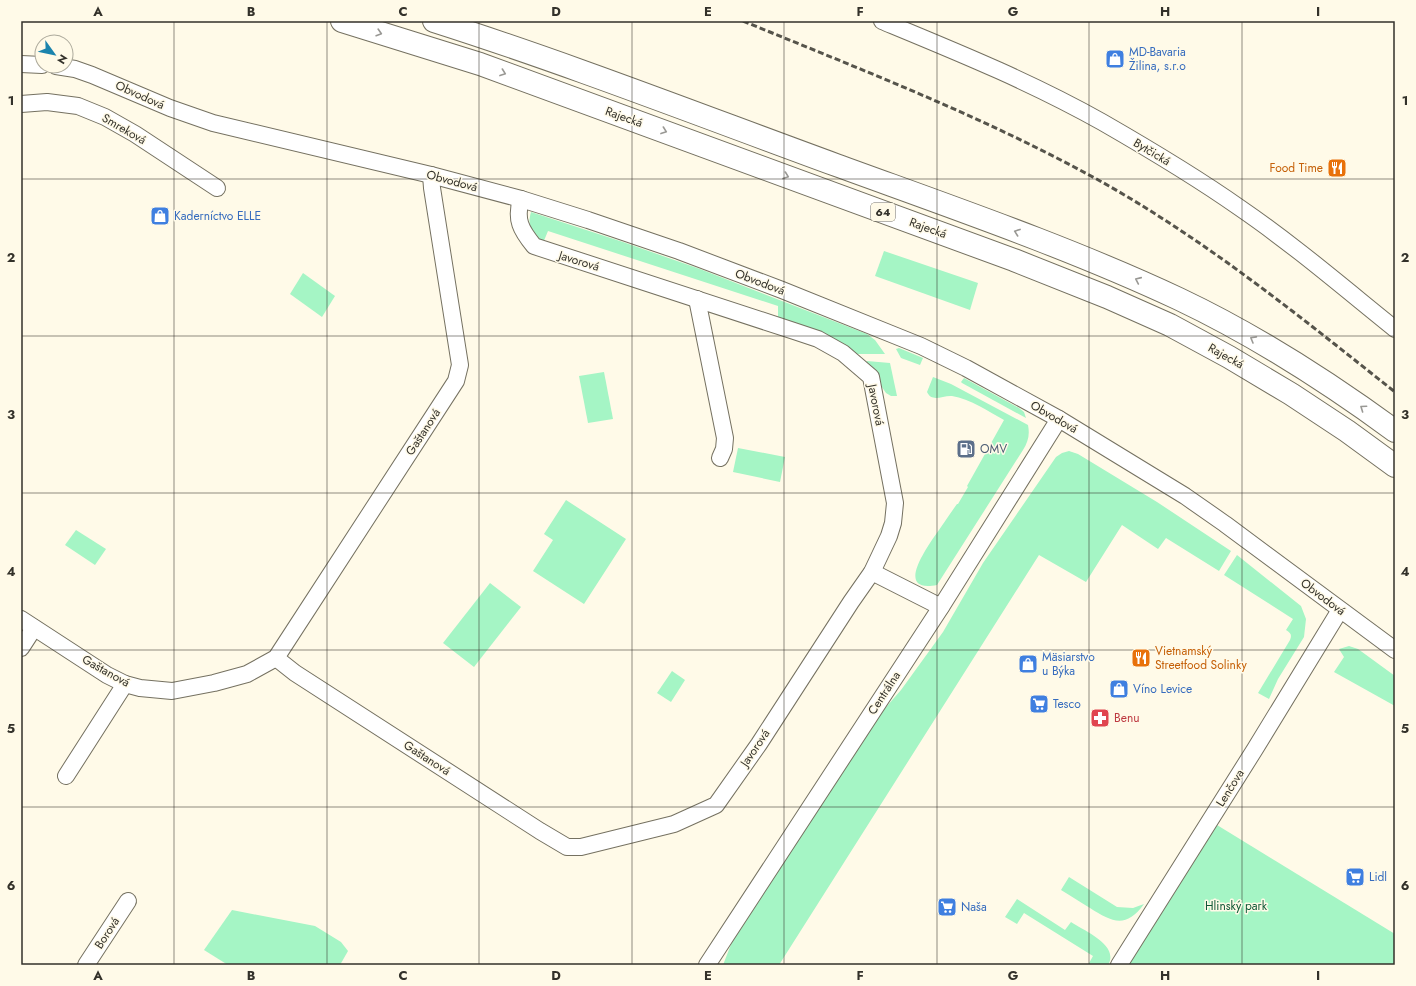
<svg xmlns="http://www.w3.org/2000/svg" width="1416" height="986" font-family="Jost,sans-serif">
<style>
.green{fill:#a5f5c5}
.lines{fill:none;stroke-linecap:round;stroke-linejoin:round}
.street-casing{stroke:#757161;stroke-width:18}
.primary-casing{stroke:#757161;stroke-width:24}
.street{stroke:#fff;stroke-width:16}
.primary{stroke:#fff;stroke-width:22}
.rail{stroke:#56544b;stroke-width:3;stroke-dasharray:6 3;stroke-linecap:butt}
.oneway{stroke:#999894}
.grid{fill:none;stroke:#33312a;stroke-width:1;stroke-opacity:0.55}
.labels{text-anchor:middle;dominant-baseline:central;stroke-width:3;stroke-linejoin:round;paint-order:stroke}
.shield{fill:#fffae8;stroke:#706d63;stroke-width:1}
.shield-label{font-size:11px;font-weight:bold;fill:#33312a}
.shop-label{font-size:12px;fill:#366cbe;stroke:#fffae8;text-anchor:start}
.street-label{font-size:12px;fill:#33312a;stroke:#fffae8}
.food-label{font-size:12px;fill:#c56008;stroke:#fffae8;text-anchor:end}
.service-label{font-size:12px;fill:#4e5e75;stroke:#fffae8;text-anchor:start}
.health-label{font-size:12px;fill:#be3a42;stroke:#fffae8;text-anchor:start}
.park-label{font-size:12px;fill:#0d5735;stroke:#fffae8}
.neatline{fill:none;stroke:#33312a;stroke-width:1.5}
.grid-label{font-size:13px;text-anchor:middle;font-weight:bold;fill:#33312a}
</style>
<rect width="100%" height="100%" fill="#fffae8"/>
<g class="green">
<path d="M531 212 623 242 700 269 867 334 875 340 885 354H855L783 321 778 317V306L548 231 543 243C531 236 527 225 531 212Z"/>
<path d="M884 251 978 283 970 310 875 276Z"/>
<path d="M303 273 335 296 322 317 290 294Z"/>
<path d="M899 348 923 358 920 365 901 358 896 349Z"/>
<path d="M867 361 890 363 897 396H891L886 393 866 364Z"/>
<path d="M604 372 613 419 588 423 579 376Z"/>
<path d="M933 377 951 384 1028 425C1030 435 1028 442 1023 450L937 585C896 593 924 552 934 537 942 526 949 515 957 504H958L968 487 967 486 1004 420C988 411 970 399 952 396 943 395 932 403 927 392Z"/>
<path d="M964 378 1019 408 1024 412 1026 418 962 383 961 382Z"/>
<path d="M738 448 785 457 780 482 733 472Z"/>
<path d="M1069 451 1078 454 1157 502 1231 551 1219 571 1166 538 1158 549 1122 525 1086 582 1039 555 779 965H723L735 934 880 714 901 690 943 632 983 563 1056 457 1062 453Z"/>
<path d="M566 500 626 539 584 604 533 571 553 540 544 534Z"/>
<path d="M76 530 106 549 95 565 65 545Z"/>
<path d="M1237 555 1301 606 1306 619 1304 637 1278 679 1269 699 1258 693 1290 640C1292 635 1291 633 1286 630L1293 619 1224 575Z"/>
<path d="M490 583 521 607 474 667 443 643Z"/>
<path d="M1349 646 1358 649 1395 676V706L1334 672 1344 657 1339 649Z"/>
<path d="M672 671 685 680 671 702 657 693Z"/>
<path d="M1217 825 1395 934V965H1128Z"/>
<path d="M1069 877 1117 907 1133 908 1144 904C1126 929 1112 922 1090 908 1080 902 1071 896 1061 890Z"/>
<path d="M1017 899 1065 930 1071 922C1084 931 1120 945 1108 965H1088L1093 956 1024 913 1017 924 1005 917Z"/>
<path d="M232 910 315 926 341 942 348 951 340 965H228L204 950Z"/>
</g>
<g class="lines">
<defs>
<g id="street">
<path d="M882 21C957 52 1031 82 1102 122 1149 149 1196 177 1240 208 1294 245 1344 288 1395 329"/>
<path d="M21 64 42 65"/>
<path d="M56 66 75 69 92 75 170 108 213 123 431 175 521 199 588 220 679 251 782 290 921 346 966 368 1059 419 1185 496 1225 524 1395 650"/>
<path d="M21 104 47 102 78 106 105 117 135 134 217 188"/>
<path d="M697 299 725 438 724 449 720 458"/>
<path d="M872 572 941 607"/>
<path d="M21 619 107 675 125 684 140 688 172 691 214 683 247 674 276 658 456 381 460 365 432 188 431 175"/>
<path d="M21 648 34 628"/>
<path d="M276 658 295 673 540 831 567 847H581L674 824 716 805 759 744 851 602 872 572 889 536 893 523 895 503 871 377 843 353 818 339 794 331 534 246C521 230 515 220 521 199"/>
<path d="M66 776 125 684"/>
<path d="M86 965 128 901"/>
<path d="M707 965 941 607 1059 419"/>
<path d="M1119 965 1255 749 1340 610"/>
</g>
<g id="primary">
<path d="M342 21 480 64 1014 260 1107 297 1170 325 1229 357 1291 394 1347 431 1395 466"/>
<path d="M434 21C569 64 702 116 836 165 951 207 1068 247 1179 299 1255 335 1328 382 1395 431"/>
</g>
</defs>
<use href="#street" class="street-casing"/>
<use href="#primary" class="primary-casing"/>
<use href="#street" class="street"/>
<use href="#primary" class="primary"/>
<path class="rail" d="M743 21C867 72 992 120 1109 186 1212 245 1303 319 1395 392"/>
</g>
<defs><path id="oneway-chevron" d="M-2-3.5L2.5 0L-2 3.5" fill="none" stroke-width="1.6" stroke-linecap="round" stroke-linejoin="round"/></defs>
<g class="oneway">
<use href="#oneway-chevron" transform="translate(379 33) rotate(17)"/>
<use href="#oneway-chevron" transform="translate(503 73) rotate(20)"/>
<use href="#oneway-chevron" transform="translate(664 131) rotate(20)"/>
<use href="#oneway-chevron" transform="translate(786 176) rotate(20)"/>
<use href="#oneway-chevron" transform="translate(1017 232) rotate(-160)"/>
<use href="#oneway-chevron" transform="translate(1138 280) rotate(-156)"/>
<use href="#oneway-chevron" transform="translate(1253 339) rotate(-150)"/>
<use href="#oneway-chevron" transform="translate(1363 408) rotate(-145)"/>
</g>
<path class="grid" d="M174 21V965M327 21V965M479 21V965M632 21V965M784 21V965M937 21V965M1089 21V965M1242 21V965M21 179H1395M21 336H1395M21 493H1395M21 650H1395M21 807H1395"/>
<defs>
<symbol id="shop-square" viewBox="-11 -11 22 22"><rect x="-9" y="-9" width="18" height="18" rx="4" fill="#3f7fe0" stroke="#fffae8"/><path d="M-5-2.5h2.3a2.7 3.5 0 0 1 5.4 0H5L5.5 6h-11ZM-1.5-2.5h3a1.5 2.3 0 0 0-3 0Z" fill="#fff"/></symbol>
<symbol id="restaurant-square" viewBox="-11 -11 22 22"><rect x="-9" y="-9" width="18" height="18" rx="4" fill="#e8710a" stroke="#fffae8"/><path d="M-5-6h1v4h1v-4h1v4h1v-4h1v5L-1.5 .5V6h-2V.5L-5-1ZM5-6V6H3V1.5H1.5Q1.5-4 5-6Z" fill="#fff"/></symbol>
<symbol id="fuel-square" viewBox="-11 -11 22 22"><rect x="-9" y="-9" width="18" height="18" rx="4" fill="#5c6f8a" stroke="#fffae8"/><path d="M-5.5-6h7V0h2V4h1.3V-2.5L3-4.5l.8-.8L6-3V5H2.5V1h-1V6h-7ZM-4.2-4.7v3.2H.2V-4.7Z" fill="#fff"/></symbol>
<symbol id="supermarket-square" viewBox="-11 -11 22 22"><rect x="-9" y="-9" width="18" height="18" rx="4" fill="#3f7fe0" stroke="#fffae8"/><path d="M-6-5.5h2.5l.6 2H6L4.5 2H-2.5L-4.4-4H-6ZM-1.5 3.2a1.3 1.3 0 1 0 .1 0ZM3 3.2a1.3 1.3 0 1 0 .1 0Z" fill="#fff"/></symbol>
<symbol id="pharmacy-square" viewBox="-11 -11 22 22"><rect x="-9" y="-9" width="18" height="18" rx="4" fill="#e0444e" stroke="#fffae8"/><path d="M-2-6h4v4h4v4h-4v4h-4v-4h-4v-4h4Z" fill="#fff"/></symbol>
</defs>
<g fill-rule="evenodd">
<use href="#shop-square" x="1104" y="48" width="22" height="22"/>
<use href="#restaurant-square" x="1326" y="157" width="22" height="22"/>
<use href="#shop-square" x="149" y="205" width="22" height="22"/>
<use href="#fuel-square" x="955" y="438" width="22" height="22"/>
<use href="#restaurant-square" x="1130" y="647" width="22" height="22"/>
<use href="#shop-square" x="1017" y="653" width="22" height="22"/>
<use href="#shop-square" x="1108" y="678" width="22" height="22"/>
<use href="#supermarket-square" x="1028" y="693" width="22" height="22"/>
<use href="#pharmacy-square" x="1089" y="707" width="22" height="22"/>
<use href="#supermarket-square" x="1344" y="866" width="22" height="22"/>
<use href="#supermarket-square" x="936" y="896" width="22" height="22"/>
</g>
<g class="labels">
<rect class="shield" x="871" y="203" width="24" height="18" rx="3"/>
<g class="shield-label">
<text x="883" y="212">64</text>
</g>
<g class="shop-label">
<text x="1129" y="52">MD-Bavaria<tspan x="1129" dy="14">Žilina, s.r.o</tspan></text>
<text x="174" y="216">Kaderníctvo ELLE</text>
<text x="1042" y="657">Mäsiarstvo<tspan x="1042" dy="14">u Býka</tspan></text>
<text x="1133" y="689">Víno Levice</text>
<text x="1053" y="704">Tesco</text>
<text x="1369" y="877">Lidl</text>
<text x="961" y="907">Naša</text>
</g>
<g class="street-label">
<text transform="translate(140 95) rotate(24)">Obvodová</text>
<text transform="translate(624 117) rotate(20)">Rajecká</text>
<text transform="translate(124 129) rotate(30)">Smreková</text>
<text transform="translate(1152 152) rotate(31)">Bytčická</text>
<text transform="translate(452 181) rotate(15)">Obvodová</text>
<text transform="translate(928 228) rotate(20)">Rajecká</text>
<text transform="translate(579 261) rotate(17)">Javorová</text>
<text transform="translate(760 282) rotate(21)">Obvodová</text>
<text transform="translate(1226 356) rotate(29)">Rajecká</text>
<text transform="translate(876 405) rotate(79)">Javorová</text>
<text transform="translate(1054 417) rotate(30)">Obvodová</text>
<text transform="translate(423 432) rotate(-57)">Gaštanová</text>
<text transform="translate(1323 597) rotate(37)">Obvodová</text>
<text transform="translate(106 671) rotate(29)">Gaštanová</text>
<text transform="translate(884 693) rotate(-57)">Centrálna</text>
<text transform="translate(755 748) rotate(-56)">Javorová</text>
<text transform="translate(427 758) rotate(33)">Gaštanová</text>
<text transform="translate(1230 788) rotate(-58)">Lenčova</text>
<text transform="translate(107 933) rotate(-57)">Borová</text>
</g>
<g class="food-label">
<text x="1323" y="168">Food Time</text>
<text x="1155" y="651" text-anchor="start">Vietnamský<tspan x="1155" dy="14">Streetfood Solinky</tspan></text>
</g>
<g class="service-label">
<text x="980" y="449">OMV</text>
</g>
<g class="health-label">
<text x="1114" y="718">Benu</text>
</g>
<g class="park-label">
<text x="1236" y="906">Hlinský park</text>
</g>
</g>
<rect width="1416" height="986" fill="none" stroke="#fffae8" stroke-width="44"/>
<g transform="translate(54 54) rotate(123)"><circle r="19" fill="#fffae8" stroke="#adaa9c"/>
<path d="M0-3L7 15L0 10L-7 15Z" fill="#1b84ad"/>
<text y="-6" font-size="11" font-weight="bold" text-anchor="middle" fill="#33312a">N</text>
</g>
<rect x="22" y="22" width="1372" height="942" class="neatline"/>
<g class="grid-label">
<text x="98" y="16">A</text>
<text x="251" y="16">B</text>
<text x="403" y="16">C</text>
<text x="556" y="16">D</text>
<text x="708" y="16">E</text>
<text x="860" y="16">F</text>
<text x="1013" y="16">G</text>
<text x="1165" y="16">H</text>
<text x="1318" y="16">I</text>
<text x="11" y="105">1</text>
<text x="1405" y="105">1</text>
<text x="11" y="262">2</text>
<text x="1405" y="262">2</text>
<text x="11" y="419">3</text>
<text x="1405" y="419">3</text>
<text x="11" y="576">4</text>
<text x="1405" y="576">4</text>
<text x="11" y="733">5</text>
<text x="1405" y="733">5</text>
<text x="11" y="890">6</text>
<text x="1405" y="890">6</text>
<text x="98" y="980">A</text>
<text x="251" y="980">B</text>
<text x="403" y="980">C</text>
<text x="556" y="980">D</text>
<text x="708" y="980">E</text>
<text x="860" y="980">F</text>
<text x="1013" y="980">G</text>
<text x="1165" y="980">H</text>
<text x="1318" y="980">I</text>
</g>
</svg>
